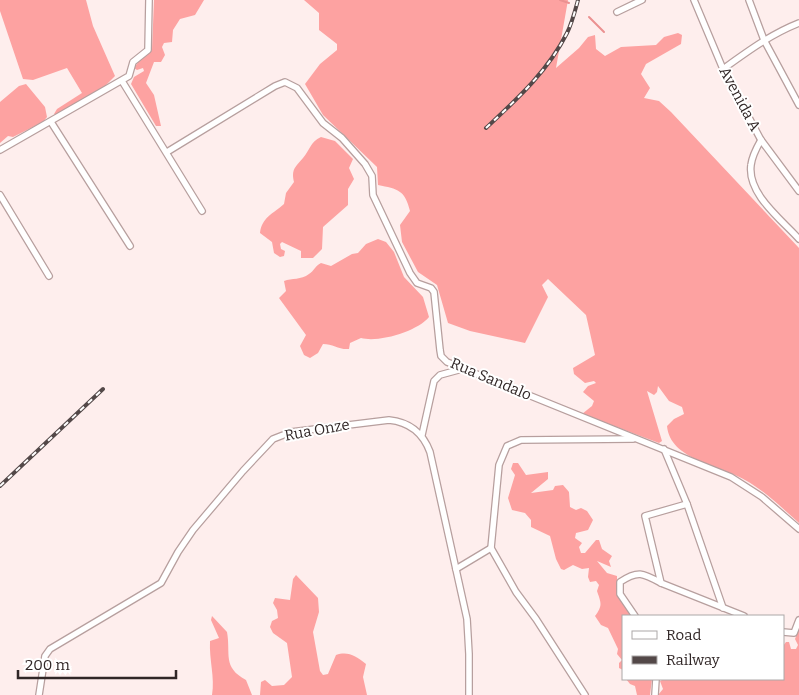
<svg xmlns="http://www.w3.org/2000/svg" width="799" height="695" font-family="Bitter,serif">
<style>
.forest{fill:#fda2a1}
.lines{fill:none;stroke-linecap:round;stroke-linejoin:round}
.stream{stroke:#eb9191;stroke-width:2}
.minor-casing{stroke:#b79f9e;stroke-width:8}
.minor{stroke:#fff;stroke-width:5.5}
.rail-casing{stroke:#534848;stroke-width:4}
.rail{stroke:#fff;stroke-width:2;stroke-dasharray:5.5;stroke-linecap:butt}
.labels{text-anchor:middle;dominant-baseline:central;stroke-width:4;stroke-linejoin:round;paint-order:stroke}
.street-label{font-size:15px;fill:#302626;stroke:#fff}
</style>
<rect width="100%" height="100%" fill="#feeeed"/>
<g class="forest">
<path d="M0 0H86L93 26 115 76 104 87 57 115 54 114 57 109 82 93 67 68 33 80 23 79 0 11Z"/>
<path d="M154 0H204L195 15 180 19 173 30 172 42 164 43 162 47 165 55 161 62H154L146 83 154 95 161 126H156L131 84 134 77 144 71 143 68 137 70 134 68 139 61 152 50Z"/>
<path d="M304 0H568L556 68 579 48 588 37 595 35 596 49 605 56 621 47 656 45 664 37 678 33 682 35 681 44 646 64 641 74 650 88 644 98 659 101 671 112 799 248V523C782 508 765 491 745 480 720 465 670 460 667 426L674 419 684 414 682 407 669 401 658 386 657 392 654 395 647 391 662 441 659 443 582 414 592 406 594 401 583 392 588 386 596 383 594 381 585 383 574 374 573 368 595 355 586 315 548 279 542 285 548 297 525 343 470 331 448 323 437 285 418 272 402 242 400 225 410 211C405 190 398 189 378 185L377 167 323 115 305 84 320 64 337 50V44L319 30V13Z"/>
<path d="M26 84 45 107 47 117 43 122 13 137 8 136 0 143V102L19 86Z"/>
<path d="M321 137 335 141 353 159 349 168 354 179 348 189V205L323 227 322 249 313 258H301V251L282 242 280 244 281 249 285 251 284 256 280 257 274 253 272 242 260 233C262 217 273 214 284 204L286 193 294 182C291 170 295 167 303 158 310 150 310 142 321 137Z"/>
<path d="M378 239 386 242 394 252 404 277 423 297 429 317C418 331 379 343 361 338L350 343 349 349C339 350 333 344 323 344L318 353 310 358 304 355 300 346 306 335 279 298 286 291 284 281C292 278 301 280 309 274 314 271 315 266 321 263L331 266 352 254 358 253 366 244Z"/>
<path d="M513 463H518L526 475 548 472V479L531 493 553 490 555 486 563 485 569 492 570 507 576 510 581 508 587 511 593 520 588 530 576 533 575 538 582 543 579 547 581 553H585L596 540H599L602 549 612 556 609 561 611 567 597 561 607 573 617 576V590L631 616H623V670L619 668V663L622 660 617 654 618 649 608 628 601 625 595 616C603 605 601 603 597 591L599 585 596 581 590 582 588 577 589 568 582 569 573 565 564 570 561 569 556 559 550 536 531 527V520L525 513 512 510 508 498 515 475 511 469Z"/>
<path d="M296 575 318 598 319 612 313 632 320 671 323 675 328 674 336 655C348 651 356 656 366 664L363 677 367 695H260L261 682 265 680 272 686 284 685 292 677 287 643 273 633 270 627 272 621 278 618 277 610 273 603 275 598 290 600 293 579Z"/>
<path d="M212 616 227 632C231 654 222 667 246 680L252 695H212C215 677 209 660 210 641L219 638 211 620Z"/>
<path d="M799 629V695H658L663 689 660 681 664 679H783V646L786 642H789L791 649H796L798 645 795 639Z"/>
<path d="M626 679H652L650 695H637L635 686 630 684Z"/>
</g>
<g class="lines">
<g class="stream">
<path d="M560 0 569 3"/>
<path d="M589 17 604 32"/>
</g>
<defs>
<g id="minor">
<path d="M694 0 723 69 761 140 799 191"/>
<path d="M749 0 764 40 799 105"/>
<path d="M617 12 642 0"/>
<path d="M723 69C748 51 771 34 799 23"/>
<path d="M122 81 202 211"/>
<path d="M51 122 130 246"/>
<path d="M761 140C757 147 752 156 751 165 747 194 782 220 799 239"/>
<path d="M0 150 129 76 133 62 148 50 149 0"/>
<path d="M167 152 275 86 285 82 297 88 323 123 342 138 365 164 372 176 373 195 410 273 417 283 431 288 434 292 440 350 441 356 447 362 731 477 762 497 799 529"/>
<path d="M0 195 49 276"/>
<path d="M422 435 434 381 440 375 462 369"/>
<path d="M664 449 687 504 645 516 661 583 744 616"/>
<path d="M687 504 723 608"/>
<path d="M456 569 491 548"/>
<path d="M635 616 620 594V582C638 570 643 573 661 583"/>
<path d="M783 632 794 633 799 620"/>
<path d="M39 695 45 656 50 649 161 583 178 552 193 530 243 471 273 439 291 432 389 420C409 422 423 433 430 452L467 619 469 654V695"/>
<path d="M585 695 536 619 516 592 491 548 499 465 507 446 521 440 633 439"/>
<path d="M655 695 656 679"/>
</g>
</defs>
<use href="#minor" class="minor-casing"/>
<use href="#minor" class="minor"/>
<defs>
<g id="rail">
<path d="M486 128C517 99 548 71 567 33 572 23 575 11 578 0"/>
<path d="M0 486 103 389"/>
</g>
</defs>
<use href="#rail" class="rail-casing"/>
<use href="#rail" class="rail"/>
</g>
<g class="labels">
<g class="street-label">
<text transform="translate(740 99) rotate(62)">Avenida A</text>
<text transform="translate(491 379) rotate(23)">Rua Sandalo</text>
<text transform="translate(317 430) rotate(-10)">Rua Onze</text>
</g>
</g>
<rect x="622" y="615" width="162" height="65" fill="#ffffff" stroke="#aca8a8"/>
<rect x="632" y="631" width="25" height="8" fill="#ffffff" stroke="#aca8a8"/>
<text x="666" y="640" font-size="15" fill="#302626">Road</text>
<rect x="632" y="656" width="25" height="8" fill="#534848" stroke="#aca8a8"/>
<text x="666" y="665" font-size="15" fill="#302626">Railway</text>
<path d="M18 670v8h158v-8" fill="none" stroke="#302626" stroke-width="2.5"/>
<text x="25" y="670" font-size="15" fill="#302626" stroke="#ffffff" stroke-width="4" paint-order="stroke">200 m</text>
</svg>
